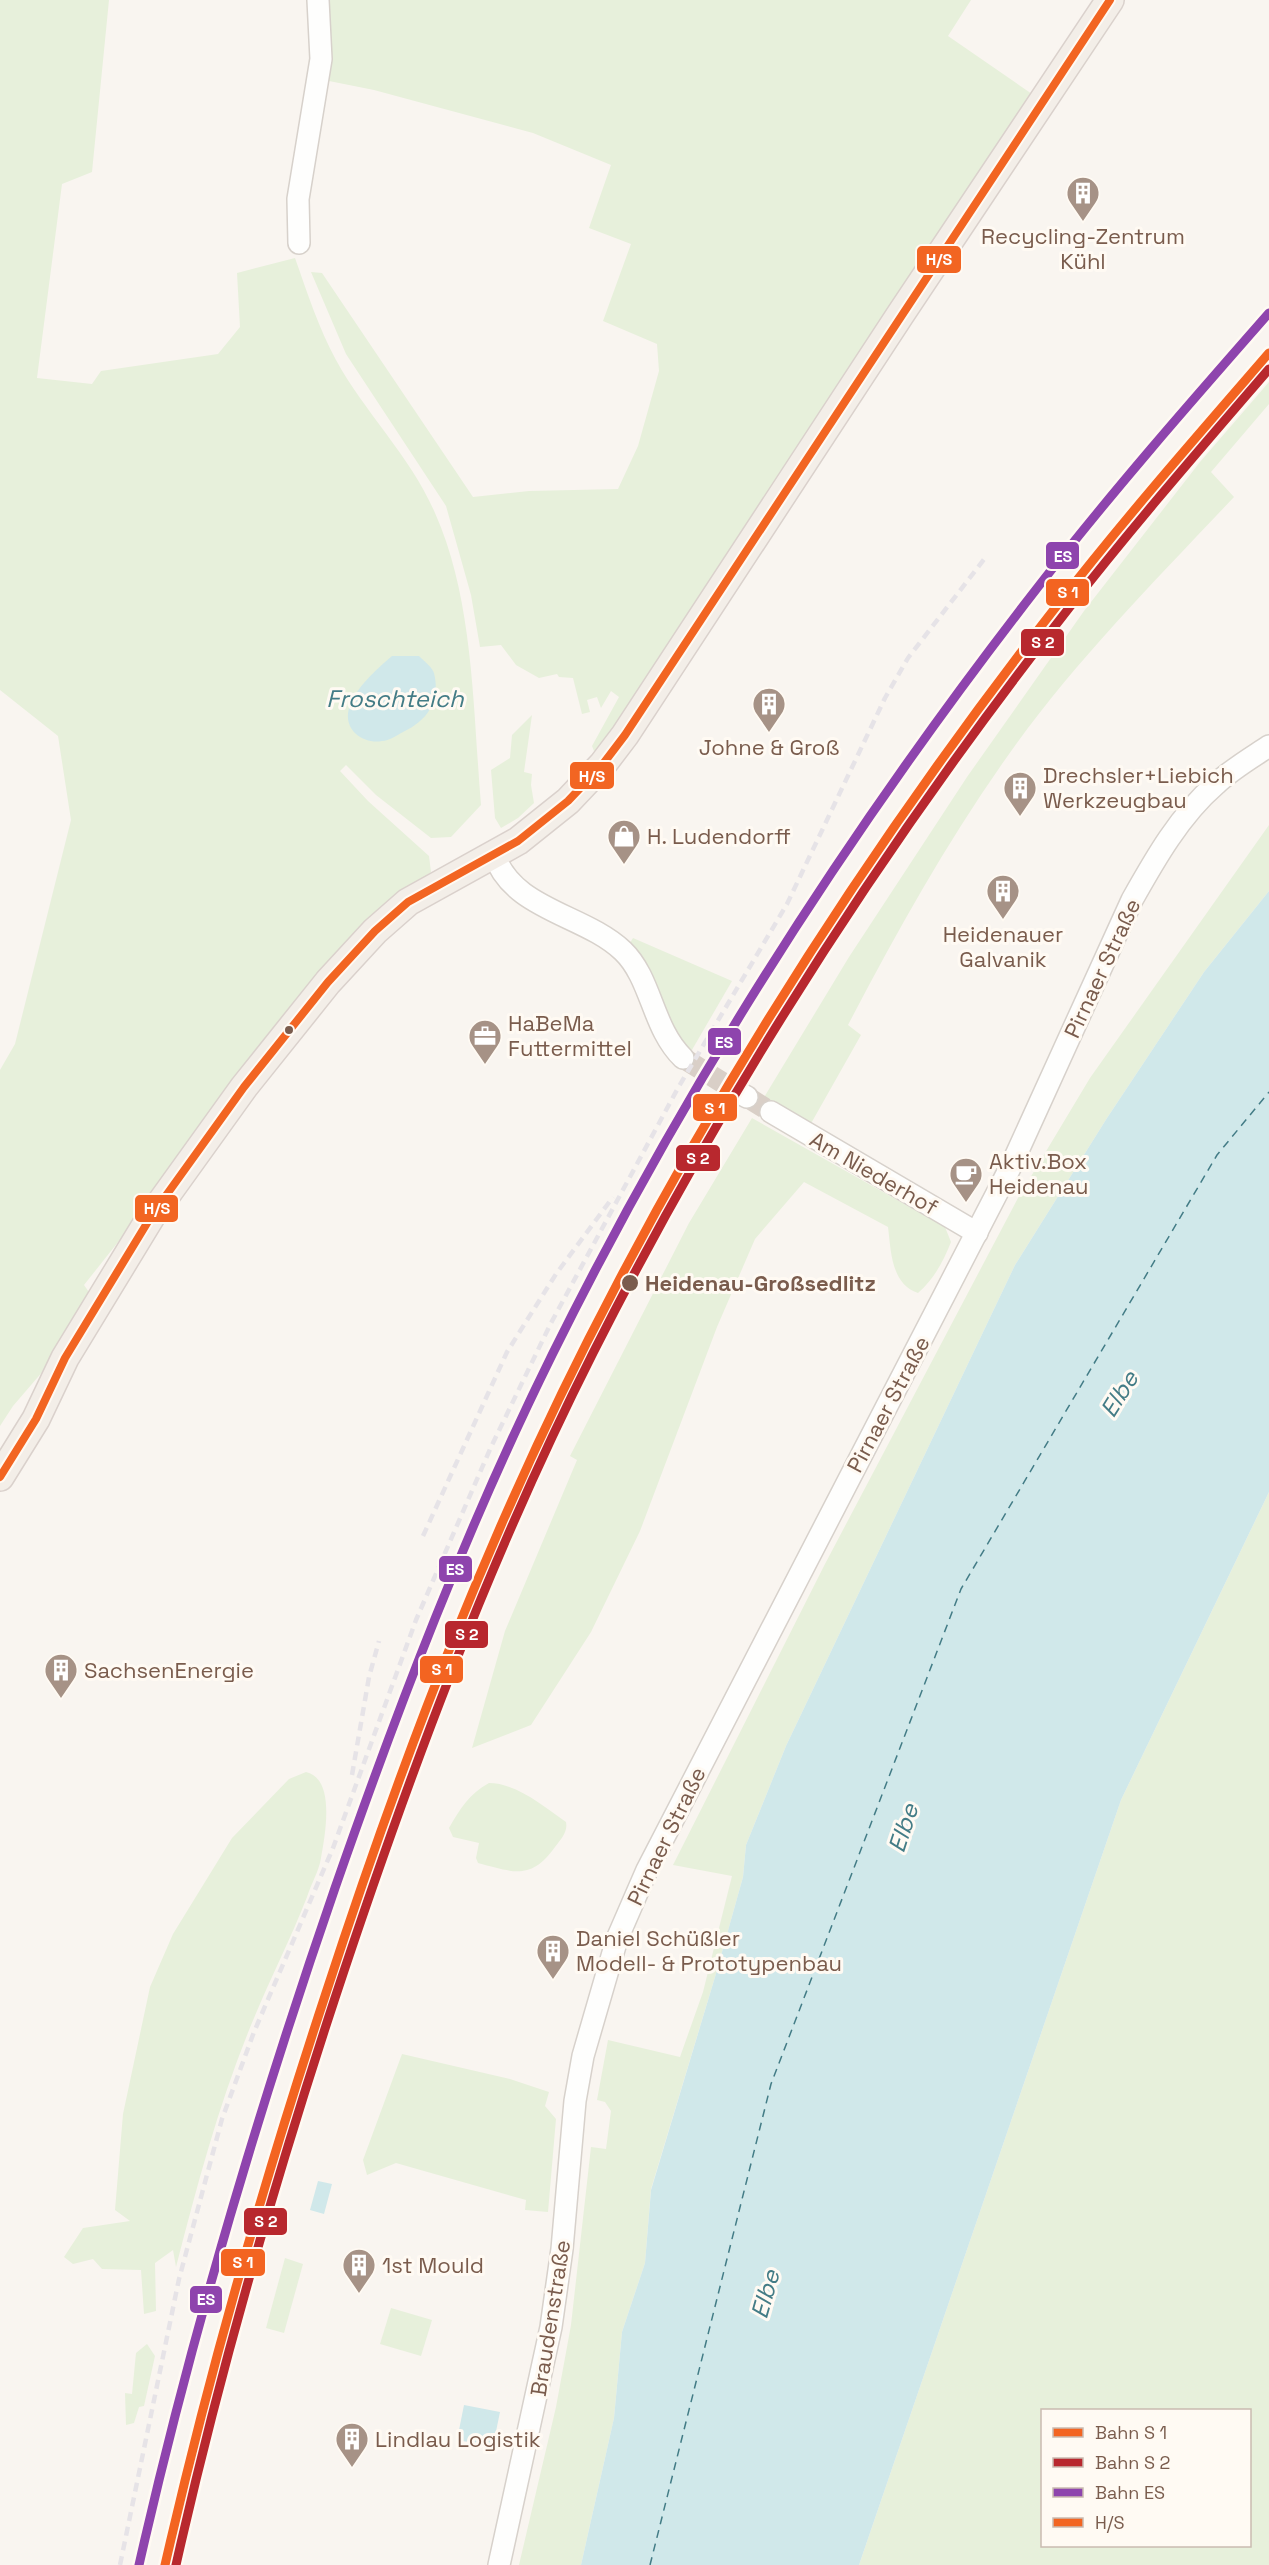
<svg xmlns="http://www.w3.org/2000/svg" width="1269" height="2565" font-family="'Space Grotesk',sans-serif">
<style>
.green{fill:#e7f0db;fill-rule:evenodd}
.water{fill:#d0e8ea}
.lines{fill:none;stroke-linecap:round;stroke-linejoin:round}
.ferry{stroke:#437c86;stroke-width:1.5;stroke-dasharray:8 6;stroke-linecap:butt}
.minor-tunnel{stroke:#d9cfc7;stroke-width:21;stroke-dasharray:21 10;stroke-linecap:butt}
.minor-casing{stroke:#d7d1cb;stroke-width:24}
.major-casing{stroke:#dad1cc;stroke-width:30}
.minor{stroke:#fefefd;stroke-width:21}
.major{stroke:#f3eee8;stroke-width:27}
.rail{stroke:#e6e3e7;stroke-width:4.5;stroke-dasharray:9 6;stroke-linecap:butt}
.bus-1-casing{stroke:#fffaf3;stroke-width:12}
.bus-1{stroke:#f26522;stroke-width:8}
.rail-1-casing{stroke:#fffaf3;stroke-width:14}
.rail-2-casing{stroke:#fffaf3;stroke-width:14}
.rail-3-casing{stroke:#fffaf3;stroke-width:14}
.rail-1{stroke:#f36421;stroke-width:9}
.rail-2{stroke:#b8282e;stroke-width:9}
.rail-3{stroke:#8e44ad;stroke-width:9}
.bus-dot{fill:#7a5c4d;stroke:#fffaf3;stroke-width:2}
.labels{text-anchor:middle;dominant-baseline:central;stroke-width:6;stroke-linejoin:round;paint-order:stroke}
.poi-label{font-size:22px;fill:#7a5c4d;stroke:#fffaf3;text-anchor:start}
.street-label{font-size:22px;fill:#7a5c4d;stroke:#fffaf3}
.stop-label{font-size:22px;font-weight:bold;fill:#7a5c4d;stroke:#fffaf3;text-anchor:start}
.water-label{font-size:24px;font-style:italic;fill:#437c86;stroke:#fffaf3}
.line-badge{stroke:#fffaf3;stroke-width:2}
.badge-label{font-size:16px;text-anchor:middle;font-weight:bold;fill:#fff}
</style>
<rect width="100%" height="100%" fill="#f9f5f0"/>
<g class="green">
<path d="M0 0H109L92 172 62 184 37 378 92 384 101 371 218 354 240 327 237 273 295 258C307 292 319 329 336 360 365 413 411 457 435 513 474 600 473 711 481 805L451 837 431 838 376 795 346 765 340 771 368 801 429 856 431 872 403 893 235 1080 178 1155 130 1227 84 1285 91 1295 50 1363 13 1406 0 1426V1070L15 1044 71 820 58 736 0 690Z"/>
<path d="M325 0H971L948 36 1032 94 606 744 594 751 592 746 619 697 611 691 601 708 597 697 587 700 590 712 582 714 573 678 559 677 557 674 539 678 516 665 501 645 480 647 471 595 446 506 346 354 311 272 322 273 473 497 529 491 618 489 638 446 659 371 657 344 603 321 631 244 589 228 611 165 533 133 374 90 324 80Z"/>
<path d="M1269 382V404L1211 472 1234 497C1153 583 1069 667 1002 764 944 847 895 935 848 1025L861 1035 809 1127 763 1099 849 957 967 777 1084 611 1200 462Z"/>
<path d="M532 715 524 772 532 774 531 785 534 803 518 818 501 828 495 818 491 770 510 758 512 735Z"/>
<path d="M1269 825V891L1204 972 1107 1118 1015 1265 786 1746 746 1845 743 1877 715 1977 651 2189 645 2263 622 2332 614 2418 581 2565H519L556 2407 571 2325 591 2147 606 2149 611 2111 605 2102 597 2100 608 2040 680 2057 703 1992 732 1876 673 1865 825 1564 1018 1198 1090 1078Z"/>
<path d="M633 938 732 981 689 1055 628 946Z"/>
<path d="M752 1118 945 1227 951 1242C943 1262 934 1279 918 1293 891 1284 891 1251 888 1227L804 1182 755 1239 717 1327 640 1531 591 1632 531 1725 472 1748 505 1631 577 1460 570 1456 689 1223Z"/>
<path d="M1269 1492V2565H859L1121 1800ZM1042 2410H1250V2546H1042Z"/>
<path d="M306 1772C336 1779 325 1835 321 1858 319 1871 311 1884 307 1897 291 1938 271 1977 254 2018 220 2099 198 2182 176 2267L173 2250 155 2263 156 2311 144 2314 141 2270 102 2269 93 2259 73 2264 64 2257 83 2228 130 2221 115 2210 123 2114 150 1987 173 1934 232 1838 289 1779Z"/>
<path d="M489 1783C516 1783 545 1807 566 1822 568 1832 561 1839 555 1847 531 1881 513 1872 478 1863L476 1858 479 1843 453 1837 449 1828C460 1809 469 1794 489 1783Z"/>
<path d="M402 2054 510 2079 549 2092 545 2106 556 2119 548 2212 525 2210 526 2200 396 2163 367 2175 363 2160Z"/>
<path d="M285 2258 303 2264 284 2333 266 2328Z"/>
<path d="M391 2308 432 2320 421 2356 380 2344Z"/>
<path d="M147 2344 155 2356 144 2406 139 2407 134 2423 126 2425 125 2393 132 2394 136 2353Z"/>
</g>
<g class="water">
<path d="M392 656H419C424 661 432 667 434 673 441 701 427 721 403 732 397 735 389 741 382 741 373 743 363 740 356 734 330 708 375 671 392 656Z"/>
<path d="M1269 891V1492L1121 1800 859 2565H581L614 2418 622 2332 645 2263 651 2190 715 1977 743 1877 746 1845 786 1746 1015 1265 1107 1118 1204 972Z"/>
<path d="M318 2181 332 2184 324 2214 310 2210Z"/>
<path d="M464 2405 500 2412 493 2446 457 2440Z"/>
</g>
<g class="lines">
<path class="ferry" d="M650 2565 771 2084 961 1589 1217 1155 1269 1092"/>
<g class="minor-tunnel">
<path d="M683 1058 736 1091"/>
<path d="M747 1097 771 1112"/>
</g>
<defs>
<g id="minor">
<path d="M299 243 298 199 321 59 318 0"/>
<path d="M494 854C512 910 584 914 623 951 652 979 652 1028 683 1058"/>
<path d="M736 1091 747 1097"/>
<path d="M771 1112 977 1233"/>
<path d="M499 2565 551 2327 562 2249 575 2101 583 2056 617 1939 647 1870 1011 1166 1132 900C1155 859 1180 815 1216 784 1232 769 1251 758 1269 746"/>
</g>
<path id="major" d="M0 1477 36 1419 65 1358 152 1215 244 1087 328 982 375 931 408 902 518 841 568 801 603 764 625 735 900 315 1110 0"/>
</defs>
<use href="#minor" class="minor-casing"/>
<use href="#major" class="major-casing"/>
<use href="#minor" class="minor"/>
<use href="#major" class="major"/>
<g class="rail">
<path d="M423 1536 507 1352 556 1274 613 1197"/>
<path d="M352 1775 369 1677 379 1641"/>
<path d="M120 2565 179 2279 222 2119 254 2032 333 1848 416 1620 491 1447 551 1323 678 1088 787 904 885 698 908 658 985 558"/>
</g>
<defs>
<path id="bus-1" d="M0 1477 36 1419 65 1358 152 1215 244 1087 328 982 375 931 408 902 518 841 568 801 603 764 625 735 1110 0"/>
</defs>
<use href="#bus-1" class="bus-1-casing"/>
<use href="#bus-1" class="bus-1"/>
<defs>
<path id="rail-1" d="M165 2565C209 2373 263 2184 325 1996 404 1753 495 1515 615 1288 741 1047 891 818 1059 603 1126 517 1198 435 1269 353"/>
<path id="rail-2" d="M176 2565C219 2374 273 2187 334 2001 407 1780 488 1561 593 1353 726 1090 887 840 1069 608 1133 526 1201 448 1269 369"/>
<path id="rail-3" d="M139 2565C191 2336 258 2111 335 1888 398 1707 467 1527 552 1355 686 1084 852 826 1038 587 1111 493 1190 403 1269 313"/>
</defs>
<use href="#rail-1" class="rail-1-casing"/>
<use href="#rail-2" class="rail-2-casing"/>
<use href="#rail-3" class="rail-3-casing"/>
<use href="#rail-1" class="rail-1"/>
<use href="#rail-2" class="rail-2"/>
<use href="#rail-3" class="rail-3"/>
</g>
<defs>
<symbol id="building-pin" viewBox="-11 -11 22 30"><path d="M0 17L-7.5 6A9.5 9.5 0 1 1 7.5 6Z" fill="#a69286" stroke="#fffaf3"/><path d="M-4-6H4V6H1V3H-1V6H-4ZM-2.5-4.3h1.7v1.8h-1.7ZM.8-4.3h1.7v1.8H.8ZM-2.5-1h1.7V.8h-1.7ZM.8-1h1.7V.8H.8Z" fill="#fff"/></symbol>
<symbol id="shop-pin" viewBox="-11 -11 22 30"><path d="M0 17L-7.5 6A9.5 9.5 0 1 1 7.5 6Z" fill="#a69286" stroke="#fffaf3"/><path d="M-5-2.5h2.3a2.7 3.5 0 0 1 5.4 0H5L5.5 6h-11ZM-1.5-2.5h3a1.5 2.3 0 0 0-3 0Z" fill="#fff"/></symbol>
<symbol id="office-pin" viewBox="-11 -11 22 30"><path d="M0 17L-7.5 6A9.5 9.5 0 1 1 7.5 6Z" fill="#a69286" stroke="#fffaf3"/><path d="M-6-3h4V-5.5h4V-3h4V5H-6ZM-1-4.5V-3h2v-1.5ZM-6 0V1H6V0Z" fill="#fff"/></symbol>
<symbol id="cafe-pin" viewBox="-11 -11 22 30"><path d="M0 17L-7.5 6A9.5 9.5 0 1 1 7.5 6Z" fill="#a69286" stroke="#fffaf3"/><path d="M-5.5-4.5H6V0H3Q3 3.5 0 3.5H-2.5Q-5.5 3.5-5.5 0ZM3-3.2v2h1.7v-2ZM-6 4.5H4V6H-6Z" fill="#fff"/></symbol>
</defs>
<g fill-rule="evenodd">
<use href="#building-pin" x="1064" y="174" width="38" height="52"/>
<use href="#building-pin" x="750" y="685" width="38" height="52"/>
<use href="#building-pin" x="1001" y="769" width="38" height="52"/>
<use href="#shop-pin" x="605" y="817" width="38" height="52"/>
<use href="#building-pin" x="984" y="872" width="38" height="52"/>
<use href="#office-pin" x="466" y="1017" width="38" height="52"/>
<use href="#cafe-pin" x="947" y="1155" width="38" height="52"/>
<use href="#building-pin" x="42" y="1651" width="38" height="52"/>
<use href="#building-pin" x="534" y="1932" width="38" height="52"/>
<use href="#building-pin" x="340" y="2246" width="38" height="52"/>
<use href="#building-pin" x="333" y="2420" width="38" height="52"/>
</g>
<g class="bus-dot">
<circle cx="289" cy="1030" r="5"/>
<circle cx="630" cy="1283" r="9"/>
</g>
<g class="labels">
<g class="poi-label">
<text x="1083" y="236" text-anchor="middle">Recycling-Zentrum<tspan x="1083" dy="25">Kühl</tspan></text>
<text x="769" y="747" text-anchor="middle">Johne &amp; Groß</text>
<text x="1043" y="775">Drechsler+Liebich<tspan x="1043" dy="25">Werkzeugbau</tspan></text>
<text x="647" y="836">H. Ludendorff</text>
<text x="1003" y="934" text-anchor="middle">Heidenauer<tspan x="1003" dy="25">Galvanik</tspan></text>
<text x="508" y="1023">HaBeMa<tspan x="508" dy="25">Futtermittel</tspan></text>
<text x="989" y="1161">Aktiv.Box<tspan x="989" dy="25">Heidenau</tspan></text>
<text x="84" y="1670">SachsenEnergie</text>
<text x="576" y="1938">Daniel Schüßler<tspan x="576" dy="25">Modell- &amp; Prototypenbau</tspan></text>
<text x="382" y="2265">1st Mould</text>
<text x="375" y="2439">Lindlau Logistik</text>
</g>
<g class="street-label">
<text transform="translate(1102 968) rotate(-65)">Pirnaer Straße</text>
<text transform="translate(874 1173) rotate(30)">Am Niederhof</text>
<text transform="translate(888 1404) rotate(-62)">Pirnaer Straße</text>
<text transform="translate(666 1836) rotate(-64)">Pirnaer Straße</text>
<text transform="translate(550 2318) rotate(-81)">Braudenstraße</text>
</g>
<g class="stop-label">
<text x="645" y="1283">Heidenau-Großsedlitz</text>
</g>
<g class="water-label">
<text x="395" y="698">Froschteich</text>
<text transform="translate(1119 1394) rotate(-58)">Elbe</text>
<text transform="translate(903 1828) rotate(-72)">Elbe</text>
<text transform="translate(765 2294) rotate(-74)">Elbe</text>
</g>
</g>
<g class="line-badge">
<rect x="916" y="245" width="46" height="29" rx="6" fill="#f26522"/>
<rect x="1045" y="541" width="35" height="29" rx="6" fill="#8e44ad"/>
<rect x="1045" y="578" width="45" height="29" rx="6" fill="#f36421"/>
<rect x="1020" y="628" width="45" height="29" rx="6" fill="#b8282e"/>
<rect x="569" y="761" width="46" height="29" rx="6" fill="#f26522"/>
<rect x="707" y="1027" width="35" height="29" rx="6" fill="#8e44ad"/>
<rect x="692" y="1093" width="46" height="29" rx="6" fill="#f36421"/>
<rect x="675" y="1144" width="46" height="28" rx="6" fill="#b8282e"/>
<rect x="134" y="1194" width="45" height="29" rx="6" fill="#f26522"/>
<rect x="438" y="1555" width="35" height="28" rx="6" fill="#8e44ad"/>
<rect x="444" y="1620" width="45" height="29" rx="6" fill="#b8282e"/>
<rect x="419" y="1655" width="45" height="29" rx="6" fill="#f36421"/>
<rect x="243" y="2207" width="45" height="29" rx="6" fill="#b8282e"/>
<rect x="220" y="2248" width="46" height="29" rx="6" fill="#f36421"/>
<rect x="189" y="2285" width="34" height="29" rx="6" fill="#8e44ad"/>
</g>
<g class="badge-label">
<text x="939" y="265">H/S</text>
<text x="1063" y="562">ES</text>
<text x="1068" y="598">S 1</text>
<text x="1043" y="648">S 2</text>
<text x="592" y="782">H/S</text>
<text x="724" y="1048">ES</text>
<text x="715" y="1114">S 1</text>
<text x="698" y="1164">S 2</text>
<text x="157" y="1214">H/S</text>
<text x="455" y="1575">ES</text>
<text x="467" y="1640">S 2</text>
<text x="442" y="1675">S 1</text>
<text x="266" y="2227">S 2</text>
<text x="243" y="2268">S 1</text>
<text x="206" y="2305">ES</text>
</g>
<rect x="1041" y="2409" width="210" height="138" fill="#fffaf3" stroke="#cabbb1" stroke-width="1.5"/>
<rect x="1053" y="2428" width="30" height="9" fill="#f36421" stroke="#cabbb1" stroke-width="1.5"/>
<text x="1095" y="2439" font-size="18" fill="#7a5c4d">Bahn S 1</text>
<rect x="1053" y="2458" width="30" height="9" fill="#b8282e" stroke="#cabbb1" stroke-width="1.5"/>
<text x="1095" y="2469" font-size="18" fill="#7a5c4d">Bahn S 2</text>
<rect x="1053" y="2488" width="30" height="9" fill="#8e44ad" stroke="#cabbb1" stroke-width="1.5"/>
<text x="1095" y="2499" font-size="18" fill="#7a5c4d">Bahn ES</text>
<rect x="1053" y="2518" width="30" height="9" fill="#f26522" stroke="#cabbb1" stroke-width="1.5"/>
<text x="1095" y="2529" font-size="18" fill="#7a5c4d">H/S</text>
</svg>
